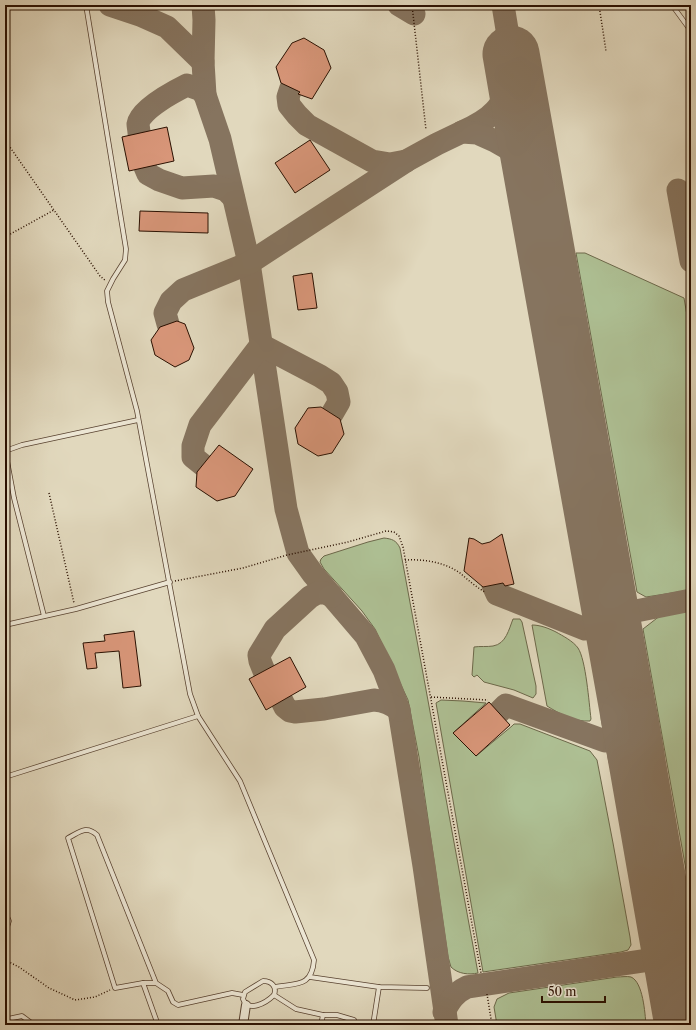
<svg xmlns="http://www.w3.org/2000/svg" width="696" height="1030" font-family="'Libre Caslon Text',serif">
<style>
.green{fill:#aec094;stroke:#6c684a}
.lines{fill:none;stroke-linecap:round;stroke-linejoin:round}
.taxiway{stroke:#86745f;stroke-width:23}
.runway{stroke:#86745f;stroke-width:57}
.building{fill:#d89679;stroke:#2a1001}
.service-casing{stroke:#584230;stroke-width:5.5}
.minor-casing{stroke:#584230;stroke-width:10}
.path{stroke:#2a1001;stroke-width:1.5;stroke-dasharray:1 2;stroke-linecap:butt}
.service{stroke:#ece6d4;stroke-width:4}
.minor{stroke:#ece6d4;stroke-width:8}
</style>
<rect width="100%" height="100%" fill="#e1d8bd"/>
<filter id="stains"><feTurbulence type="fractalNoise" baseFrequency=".005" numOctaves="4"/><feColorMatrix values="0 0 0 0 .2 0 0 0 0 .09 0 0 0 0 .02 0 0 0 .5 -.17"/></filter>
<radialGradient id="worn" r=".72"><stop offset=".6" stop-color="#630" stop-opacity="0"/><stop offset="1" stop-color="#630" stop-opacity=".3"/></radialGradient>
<g class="green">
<path d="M576 253H585L684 298 691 339V590L646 597 637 592Z"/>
<path d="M384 538C392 539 396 540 400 548L478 973C469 975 458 974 451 967 450 964 449 960 448 957L419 757 408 700 375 629 362 611 324 569 320 562 321 559 324 556 368 542Z"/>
<path d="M691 609V898L643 629 661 615Z"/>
<path d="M513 619H520L522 622 536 686V694L533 698 514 690 484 682 477 675 474 677 472 675 474 647C480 646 487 647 493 646 506 644 509 629 513 619Z"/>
<path d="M532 625C540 625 548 628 556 632 563 636 573 641 578 648 586 660 589 703 591 719L590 721C574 722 560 714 547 706Z"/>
<path d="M441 700 463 701 486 703 453 733 476 756 512 726 514 724H520L590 751 597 760 613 843 630 937 631 945 628 950 621 952 483 972 436 703Z"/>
<path d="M617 977C621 977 627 976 631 977 643 982 645 1013 646 1025H497L494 1007 497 999 509 993Z"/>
</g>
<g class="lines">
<g class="taxiway">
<path d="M110 5 140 15 167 27 203 62"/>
<path d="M203 5 204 20 203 62 205 95 220 139 249 263 286 509 298 553 313 574 366 636 384 670 399 710 424 866 447 1025"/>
<path d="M399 5 414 14"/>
<path d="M503 5 511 54"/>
<path d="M291 88 288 97 289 105 297 115 307 125 372 161 390 164 406 161"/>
<path d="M462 132C494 118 501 108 515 76"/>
<path d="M139 133C139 130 138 126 138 124 140 109 175 91 187 85L201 90 205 95"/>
<path d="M145 167 148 174 159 180 182 188 214 186 226 190 233 197"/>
<path d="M678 190 691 261"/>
<path d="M168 324 165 313 171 301 183 290 249 263 406 161 437 144 462 132 477 133 495 141 509 149 531 167"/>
<path d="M203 465 193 457V446L200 425 261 345 320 376 331 383 337 392 339 402 332 414"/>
<path d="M493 585 497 594 585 629"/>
<path d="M611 616 691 600"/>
<path d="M264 671 260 661 259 655 275 629 310 597 317 593H325L332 596"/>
<path d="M282 701 285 707 290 711 295 712 324 709 374 700C385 701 391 704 399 710"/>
<path d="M499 712 506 705 605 741"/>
<path d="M649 960C660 955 665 949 668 938"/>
<path d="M444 1012C450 1000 455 993 467 987L649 960 661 963 674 974 682 962 691 956"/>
</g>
<g class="runway">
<path d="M511 54 527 143 636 755 521 112 511 54"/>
<path d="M629 716 683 1025"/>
</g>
</g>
<g class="building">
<path d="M304 38 324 50 331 68 312 99 298 94 300 92 281 83 276 67 292 43Z"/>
<path d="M167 127 174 161 129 171 122 137Z"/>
<path d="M310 140 330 170 295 193 275 163Z"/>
<path d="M140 211 208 213V233L139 231Z"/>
<path d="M312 273 317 308 298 310 293 276Z"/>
<path d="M177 321 185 324 194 348 189 360 175 367 155 355 151 340 160 327Z"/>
<path d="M321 407 340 419 344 434 332 453 318 456 298 444 295 428 308 408Z"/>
<path d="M219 445 253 469 235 496 217 501 196 487 197 472Z"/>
<path d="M502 534 514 584 505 586 503 583 483 587 464 571 469 538 474 539 482 544 490 542Z"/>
<path d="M134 631 141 686 123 688 119 651 95 653 97 668 87 669 83 643 105 641 104 635Z"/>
<path d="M290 657 306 687 266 710 249 679Z"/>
<path d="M489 702 510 725 476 756 453 733Z"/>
</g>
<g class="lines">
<defs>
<g id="service">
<path d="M86 5 126 249 125 260 113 279 107 291 108 302 137 411 190 694 198 716 240 781 314 960C312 987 297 983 275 987"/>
<path d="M672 5 691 31"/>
<path d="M5 450 14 498 44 616"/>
<path d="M5 451 22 445 138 420"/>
<path d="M5 625 76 609 170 582"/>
<path d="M5 777 198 716"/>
<path d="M5 912 9 921 5 933"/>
<path d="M310 977 379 987 427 988"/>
<path d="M263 981C272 981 277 987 274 995 266 1003 248 1013 243 999L245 992Z"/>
<path d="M143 983 158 1025"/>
<path d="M156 983 97 835C86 825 80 832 68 838L115 988 143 983H156L168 991 173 1002 178 1005 232 993 243 995"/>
<path d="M274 995 296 1009 323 1015H337L354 1020"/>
<path d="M5 1022 8 1019 22 1016 34 1025"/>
<path d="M321 1025 323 1015"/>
<path d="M373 1025 379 987"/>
</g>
<path id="minor" d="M243 1025 246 1005"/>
</defs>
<use href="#service" class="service-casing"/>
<use href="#minor" class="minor-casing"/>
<g class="path">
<path d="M412 5 426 130"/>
<path d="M599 5 606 51"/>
<path d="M5 140 100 276 106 281"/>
<path d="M5 237 54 210"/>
<path d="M49 493 74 603"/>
<path d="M405 560C424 559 444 562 460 573 468 580 476 587 485 592"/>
<path d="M175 581 243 568 287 555 348 542 386 531 394 532 399 536 403 547 481 973"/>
<path d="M431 697 488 700"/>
<path d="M5 960 19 967 49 988 75 1000 95 997 110 990"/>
<path d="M487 994 492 1025"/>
</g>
<use href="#service" class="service"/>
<use href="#minor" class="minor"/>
</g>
<rect width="696" height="1030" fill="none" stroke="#e1d8bd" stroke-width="20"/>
<rect x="6" y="6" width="684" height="1018" fill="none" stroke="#2a1001" stroke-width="2"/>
<rect x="10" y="10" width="676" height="1010" fill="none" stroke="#2a1001"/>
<path d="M542 996v6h63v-6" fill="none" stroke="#2a1001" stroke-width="2"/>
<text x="548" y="996" font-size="12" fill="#2a1001" stroke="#ece6d4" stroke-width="3" paint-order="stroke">50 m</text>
<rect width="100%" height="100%" filter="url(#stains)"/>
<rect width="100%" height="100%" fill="url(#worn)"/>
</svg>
